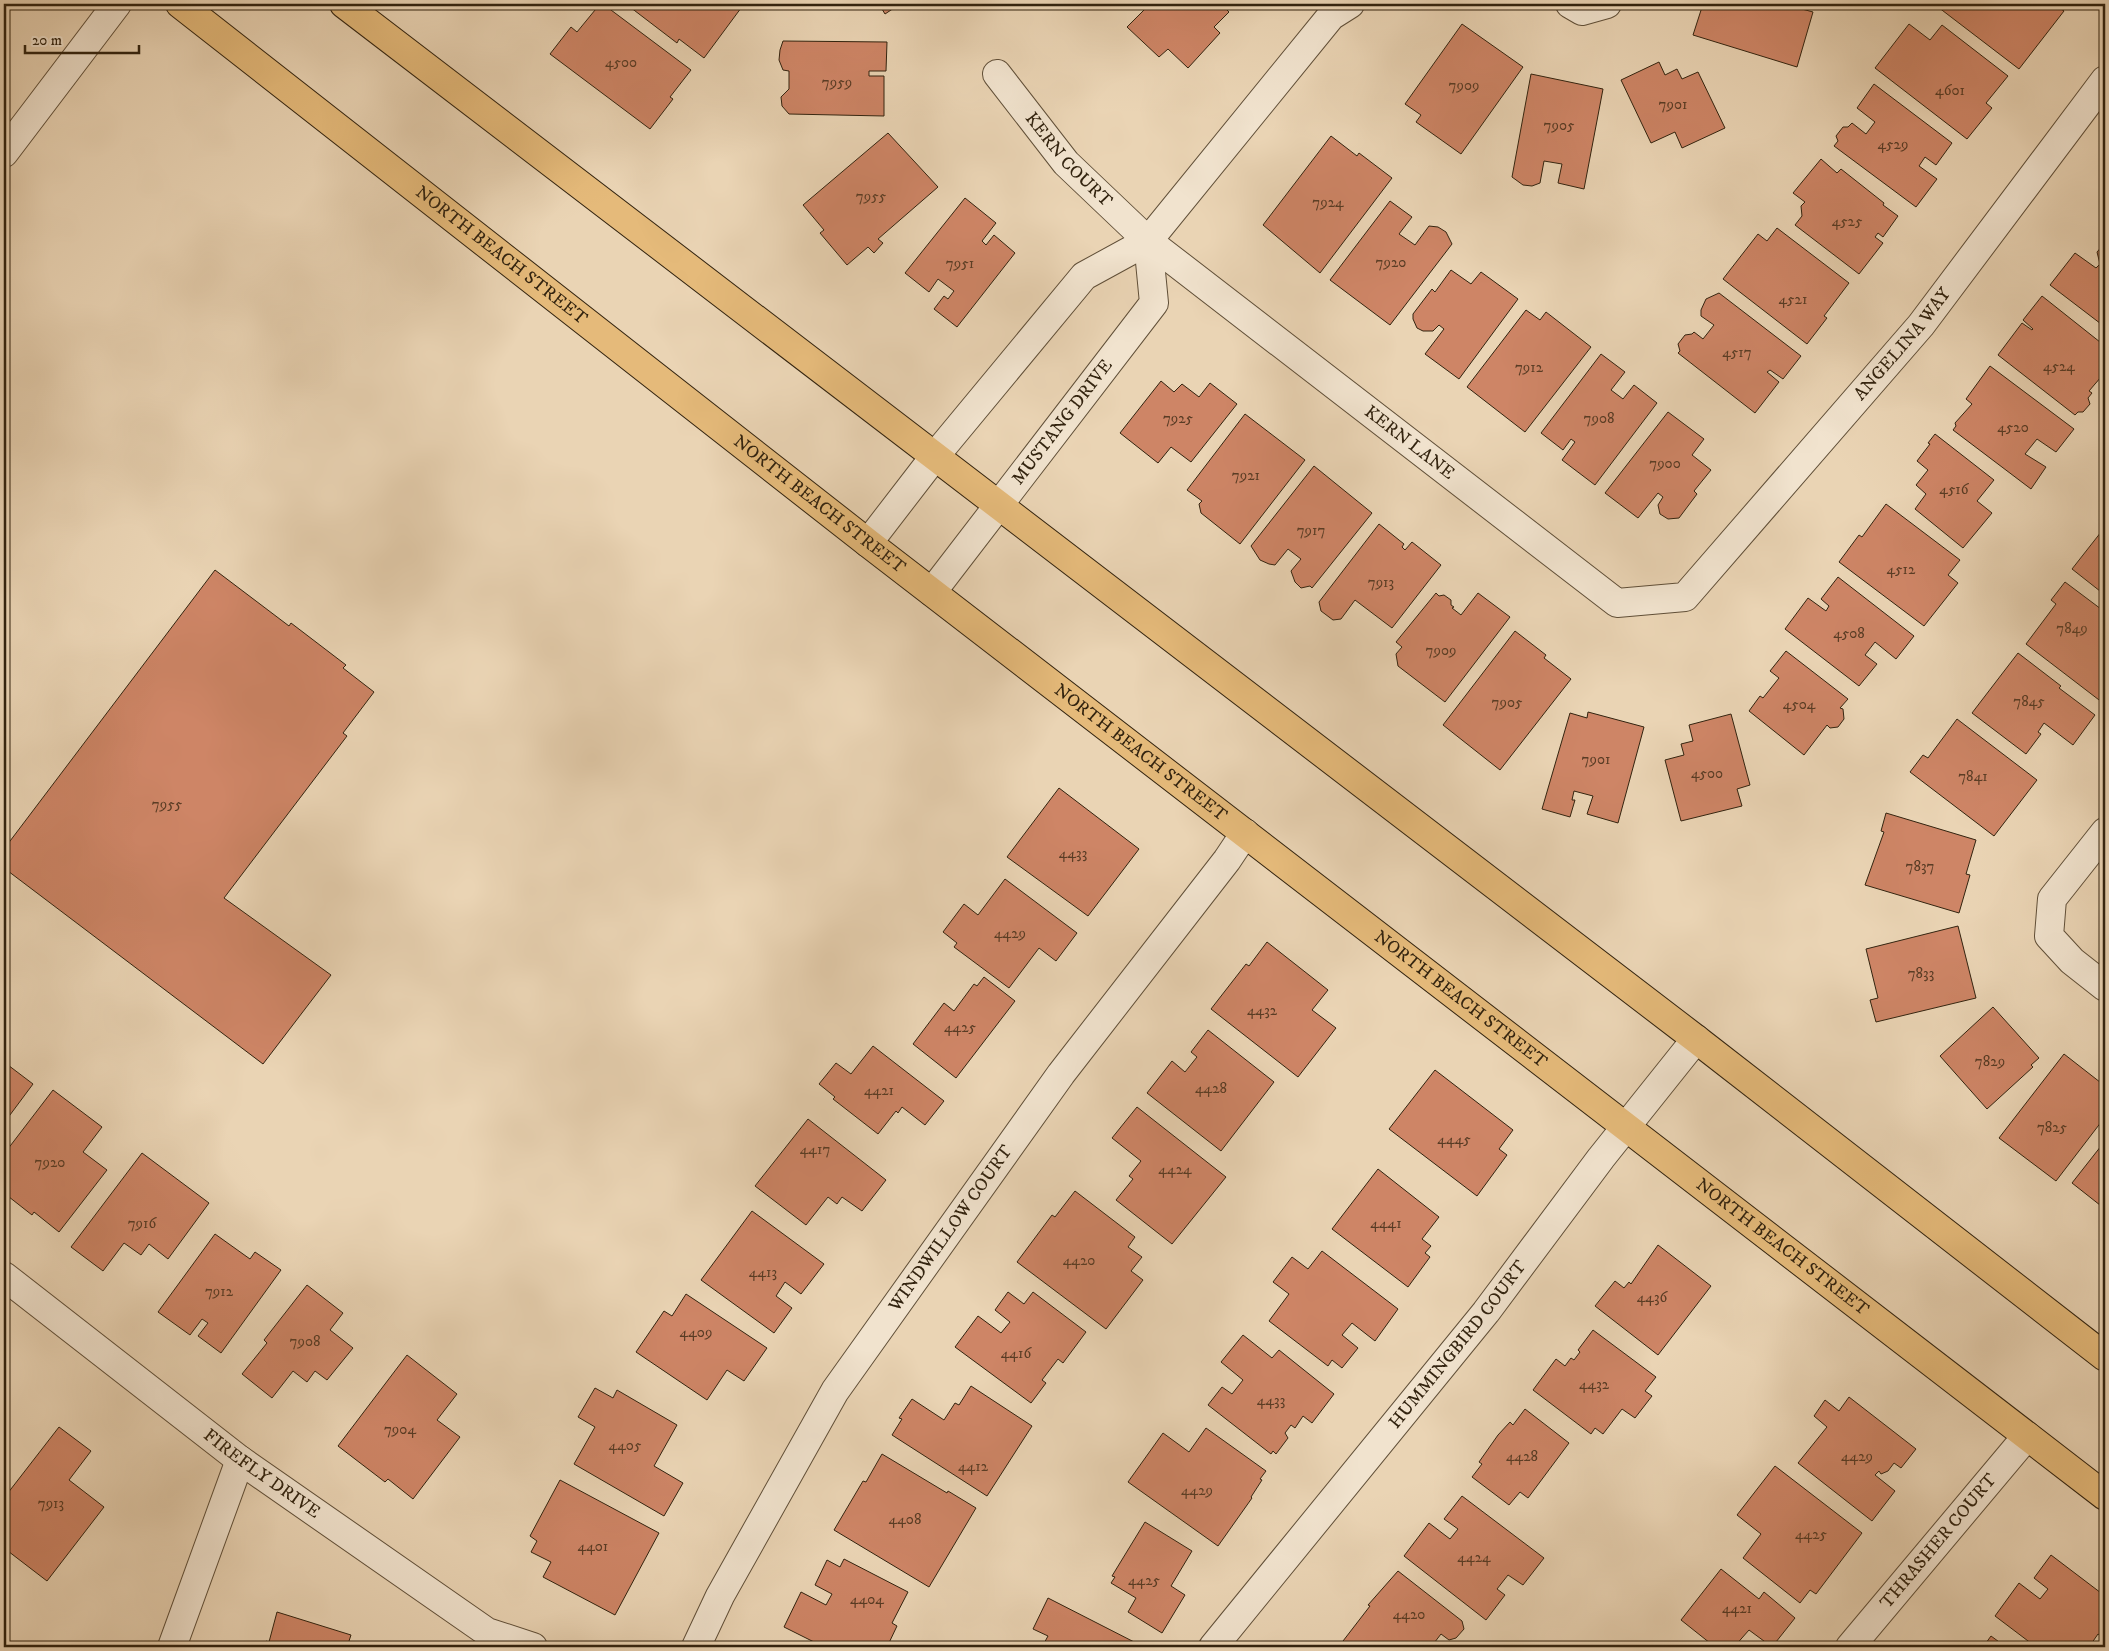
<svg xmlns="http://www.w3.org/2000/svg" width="2109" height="1651" font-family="'IM FELL DW Pica',serif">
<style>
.building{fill:#ce8566;stroke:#32230f}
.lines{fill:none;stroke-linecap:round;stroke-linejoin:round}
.minor-casing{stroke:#604f38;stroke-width:30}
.major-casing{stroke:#32230f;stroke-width:30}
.minor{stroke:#f1e3ce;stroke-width:28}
.major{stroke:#e5ba7a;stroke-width:28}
.labels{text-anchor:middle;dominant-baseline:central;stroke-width:5;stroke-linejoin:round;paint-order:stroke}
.number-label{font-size:15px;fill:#593c25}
.street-label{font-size:18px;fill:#32230f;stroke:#f1e3ce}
</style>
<rect width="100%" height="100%" fill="#ead4b4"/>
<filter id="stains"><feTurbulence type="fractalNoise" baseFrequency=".004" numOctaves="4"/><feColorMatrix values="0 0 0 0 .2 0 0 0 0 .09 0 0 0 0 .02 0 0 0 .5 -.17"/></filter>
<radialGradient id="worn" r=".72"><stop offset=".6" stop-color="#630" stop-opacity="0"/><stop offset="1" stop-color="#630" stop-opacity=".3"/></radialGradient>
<g class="building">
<path d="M600 4H603L691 70 670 97 673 99 650 129 550 54 571 27 577 32Z"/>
<path d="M626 4H744L704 58 679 39 677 43Z"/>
<path d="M879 4H900L885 14Z"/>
<path d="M1150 4H1221L1229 12 1214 27 1220 33 1188 68 1168 49 1159 57 1127 27Z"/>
<path d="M1703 4H1804L1802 9 1813 12 1797 67 1693 35Z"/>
<path d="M1934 4H2054L2064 11 2019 69Z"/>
<path d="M1462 24 1523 67 1461 154 1416 122 1421 115 1405 104Z"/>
<path d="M1909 24 1930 40 1942 25 2008 76 1986 103 1992 108 1967 139 1875 68Z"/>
<path d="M783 41 887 42 886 71H869V76H884V116L789 114 782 106 781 97 789 89V71L783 70 779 60 780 50Z"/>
<path d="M1659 62 1665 75 1677 69 1682 79 1698 72 1725 128 1682 148 1675 132 1651 143 1621 80Z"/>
<path d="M1531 74 1603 89 1584 189 1558 183 1562 164 1544 161 1540 183 1532 186 1523 185 1512 177Z"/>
<path d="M1874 84 1952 143 1936 165 1925 157 1919 166 1937 179 1916 207 1834 146 1838 141 1836 136 1843 127H1848L1852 123 1866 134 1875 122 1857 108Z"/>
<path d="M888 133 938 187 878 239 883 243 874 253 868 247 847 265 820 233 824 230 803 205Z"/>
<path d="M1331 136 1357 156 1359 153 1392 178 1320 273 1263 225Z"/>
<path d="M1821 159 1837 173 1841 169 1884 203 1883 205 1898 216 1883 237 1878 233 1875 237 1883 243 1859 274 1795 225 1802 216 1801 206 1805 202 1793 193Z"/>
<path d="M965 198 996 223 982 241 986 245 994 235 1015 253 957 327 934 309 944 296 948 299 954 291 938 279 929 292 905 273Z"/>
<path d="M1390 201 1412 217 1399 234 1415 245 1429 226 1438 227 1446 232 1452 244 1390 325 1330 280Z"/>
<path d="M1777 228 1849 283 1824 316 1827 318 1807 344 1723 279 1758 234 1767 241Z"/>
<path d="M2105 243V327L2050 285 2075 253 2096 268 2100 264 2097 252Z"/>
<path d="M1451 270 1471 284 1481 272 1518 299 1459 379 1425 354 1444 329 1439 325 1433 331H1423L1417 328 1413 319V314L1432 289 1435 292Z"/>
<path d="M1719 293 1801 356 1783 379 1770 370 1767 372 1779 382 1755 413 1678 353 1680 351 1678 344 1685 335 1692 334 1694 332 1703 339 1714 325 1701 316V310L1706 299Z"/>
<path d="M2042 296 2105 346V381L2101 377 2089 391 2092 393 2088 398 2090 404 2083 412H2078L2075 415 1998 355 2022 323 2032 330 2033 329 2023 320Z"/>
<path d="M1526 310 1540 320 1546 312 1591 347 1525 432 1467 387Z"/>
<path d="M1601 354 1625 372 1611 390 1623 399 1634 385 1657 403 1595 485 1562 460 1575 442 1571 439 1563 450 1541 433Z"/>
<path d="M1990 366 2074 429 2056 452 2037 439 2025 454 2046 467 2031 489 1953 430 1956 426 1955 423 1972 404 1966 399Z"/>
<path d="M1161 381 1174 392 1182 384 1199 397 1210 383 1237 404 1191 462 1171 447 1158 463 1120 433Z"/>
<path d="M1668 412 1704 439 1692 455 1711 470 1694 491 1697 494 1679 518 1668 519 1660 514 1658 505 1663 497 1658 493 1638 518 1605 493Z"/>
<path d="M1245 414 1305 460 1240 544 1201 513 1199 504 1202 501 1187 490Z"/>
<path d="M1935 434 1994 480 1977 501 1992 513 1963 548 1915 509 1926 494 1916 485 1928 470 1917 461 1930 444 1928 443Z"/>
<path d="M1314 466 1372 513 1312 588 1310 586 1301 588 1295 582 1291 571 1301 559 1288 549 1275 565 1269 564 1260 560 1251 546Z"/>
<path d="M1886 504 1960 560 1948 575 1958 583 1924 626 1839 562 1859 535 1862 537Z"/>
<path d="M1379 524 1404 544 1402 547 1405 550 1412 542 1441 565 1392 628 1355 600 1341 619 1333 620 1321 611 1319 602Z"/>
<path d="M2105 527V595L2072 569Z"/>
<path d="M215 570 289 626 291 623 346 665 343 668 374 692 343 733 347 736 224 898 331 975 263 1064 4 868V849Z"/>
<path d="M1838 577 1914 636 1896 659 1875 642 1865 655 1877 664 1859 686 1785 629 1808 598 1826 611 1829 606 1821 599Z"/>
<path d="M2065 582 2105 612V700L2103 703 2026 644 2056 604 2051 600Z"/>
<path d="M1436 593 1439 596 1444 595 1451 600V605L1454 607 1452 608 1461 615 1478 593 1510 617 1445 702 1398 666 1396 654 1402 647 1396 642Z"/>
<path d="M1515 631 1546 655 1544 658 1571 679 1500 770 1443 725Z"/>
<path d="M1786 651 1848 699 1840 708 1843 709 1844 719 1838 727 1830 728 1827 725 1804 755 1749 711 1760 696 1763 698 1779 678 1770 671Z"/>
<path d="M2018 653 2061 686 2059 688 2095 715 2073 745 2044 723 2038 732 2041 734 2026 754 1972 713Z"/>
<path d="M1588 712 1644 727 1618 823 1587 814 1593 796 1574 791 1572 800H1575L1570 817 1542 809 1570 713 1587 718Z"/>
<path d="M1731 714 1750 785 1737 789 1742 806 1681 821 1665 760 1684 755 1681 744 1693 741 1689 725Z"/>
<path d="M1957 719 2037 780 1994 836 1910 772 1923 755 1928 758Z"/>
<path d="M1059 788 1139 849 1088 916 1007 857Z"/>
<path d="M1886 813 1976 840 1966 874 1970 875 1959 913 1865 885 1884 832 1881 831Z"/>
<path d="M1005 879 1077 933 1056 961 1039 948 1009 988 954 947 957 943 943 932 964 904 978 915Z"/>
<path d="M1958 926 1976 998 1876 1022 1870 1000 1878 998 1866 949Z"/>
<path d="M1267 942 1328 990 1312 1010 1336 1028 1298 1077 1211 1009 1246 964 1249 966Z"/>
<path d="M984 977 1015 1001 956 1078 913 1044 944 1003 954 1011 974 984 977 986Z"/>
<path d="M1993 1007 2039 1058 2031 1065 2033 1067 1987 1109 1940 1056Z"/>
<path d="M1208 1030 1274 1082 1221 1151 1147 1093 1172 1061 1185 1072 1197 1057 1191 1052Z"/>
<path d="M873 1046 944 1101 925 1125 902 1107 898 1113 896 1111 878 1134 833 1099 835 1097 819 1084 836 1063 851 1074Z"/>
<path d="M2064 1054 2105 1086V1117L2056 1181 1999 1138Z"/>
<path d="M4 1062 33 1084 4 1123Z"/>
<path d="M1435 1070 1513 1130 1499 1149 1507 1155 1477 1196 1389 1129Z"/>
<path d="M53 1090 102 1127 83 1152 107 1170 59 1232 34 1212 32 1215 4 1193V1154Z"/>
<path d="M1137 1107 1226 1177 1172 1244 1116 1200 1133 1179 1129 1176 1141 1161 1112 1138Z"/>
<path d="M808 1119 886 1180 862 1211 842 1197 837 1204 828 1197 806 1225 755 1186Z"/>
<path d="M2105 1141V1209L2072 1183Z"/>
<path d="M142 1153 209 1203 168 1259 149 1244 141 1255 124 1243 103 1271 71 1247Z"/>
<path d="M1378 1169 1439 1217 1422 1239 1431 1246 1425 1253 1430 1257 1408 1287 1332 1229Z"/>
<path d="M1075 1191 1135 1237 1128 1247 1142 1257 1131 1271 1143 1280 1106 1329 1017 1262 1052 1215 1055 1217Z"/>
<path d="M752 1211 824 1264 801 1294 785 1282 776 1296 792 1308 774 1333 701 1280Z"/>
<path d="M215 1234 250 1259 255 1252 281 1270 221 1353 198 1336 208 1323 202 1319 190 1335 158 1312Z"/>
<path d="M1658 1245 1711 1286 1658 1355 1595 1306 1615 1281 1624 1288 1629 1282 1631 1284Z"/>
<path d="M1322 1251 1398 1309 1375 1341 1352 1323 1342 1335 1358 1348 1342 1368 1332 1360 1328 1366 1269 1321 1289 1294 1273 1282 1292 1257 1308 1269Z"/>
<path d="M307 1285 343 1313 330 1330 353 1348 327 1380 315 1371 307 1382 293 1371 272 1398 242 1374 267 1343 264 1340Z"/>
<path d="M1008 1292 1024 1304 1033 1292 1086 1332 1063 1363 1058 1359 1042 1380 1046 1383 1031 1403 955 1347 978 1316 1001 1333 1010 1322 995 1310Z"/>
<path d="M686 1294 767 1348 744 1381 727 1370 707 1400 636 1352 664 1311 672 1316Z"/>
<path d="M1593 1330 1656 1377 1645 1391 1652 1396 1635 1418 1622 1409 1603 1434 1595 1428 1591 1434 1533 1390 1556 1359 1565 1366 1571 1358 1574 1360 1580 1352 1578 1350Z"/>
<path d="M1243 1335 1272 1358 1279 1350 1334 1394 1312 1423 1303 1416 1295 1428 1291 1425 1285 1433 1288 1438 1276 1454 1273 1451 1271 1454 1208 1405 1222 1387 1232 1394 1243 1380 1221 1362Z"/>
<path d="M407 1355 457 1394 437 1420 460 1437 413 1499 388 1479 385 1482 338 1446Z"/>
<path d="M971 1386 1032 1426 987 1496 892 1435 902 1419 899 1418 912 1399 944 1420 955 1403 959 1405Z"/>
<path d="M595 1388 613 1398 617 1390 677 1425 654 1466 683 1483 664 1516 574 1464 595 1427 578 1417Z"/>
<path d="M1849 1397 1916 1449 1901 1468 1894 1463 1888 1471 1881 1474 1879 1471 1875 1475 1895 1491 1872 1521 1798 1463 1827 1427 1814 1416 1825 1400 1839 1411Z"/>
<path d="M1525 1409 1569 1443 1528 1498 1520 1492 1509 1505 1472 1477 1482 1464 1479 1462 1498 1435 1510 1422 1513 1425Z"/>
<path d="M59 1427 91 1451 69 1480 104 1507 47 1581 4 1548V1498Z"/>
<path d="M1206 1428 1266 1471 1260 1479 1262 1480 1251 1497 1252 1498 1218 1546 1128 1482 1163 1433 1189 1452Z"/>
<path d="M882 1454 947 1493 948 1491 976 1508 929 1587 834 1530 863 1481 866 1482Z"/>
<path d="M1775 1466 1862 1533 1816 1594 1810 1590 1800 1603 1743 1558 1761 1534 1737 1515Z"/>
<path d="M560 1480 659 1533 615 1615 543 1577 551 1562 531 1552 537 1541 530 1536Z"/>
<path d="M1462 1496 1544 1558 1523 1585 1508 1575 1497 1589 1505 1595 1486 1620 1404 1556 1429 1523 1450 1539 1458 1529 1444 1519Z"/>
<path d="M1145 1522 1192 1551 1171 1586 1185 1595 1162 1633 1128 1612 1136 1598 1111 1583 1115 1577 1112 1576Z"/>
<path d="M2051 1555 2105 1596V1639L2098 1634 2089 1647H2036L1995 1616 2019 1583 2040 1599 2048 1589 2034 1578Z"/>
<path d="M844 1559 908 1592 892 1623 897 1626 887 1647H824L784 1627 801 1592 826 1605 832 1594 815 1585 827 1560 840 1567Z"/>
<path d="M1721 1569 1759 1599 1764 1592 1795 1618 1772 1647 1749 1630 1734 1647H1715L1681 1620Z"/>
<path d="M1398 1571 1462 1621 1464 1629 1456 1638 1449 1640 1441 1634 1431 1647H1350L1343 1641 1370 1606 1368 1605Z"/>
<path d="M1048 1598 1140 1645 1139 1647H1042L1048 1636 1033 1629Z"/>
<path d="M277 1612 351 1635 347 1647H265L266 1641 269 1642Z"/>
<path d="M1991 1636 2006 1647H1983Z"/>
<path d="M1659 1642 1666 1647H1655Z"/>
</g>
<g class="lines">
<defs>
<g id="minor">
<path d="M1570 4 1582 11 1607 4"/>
<path id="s1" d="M997 74 1066 163 1148 241 1617 603 1685 597 1921 325 2105 80"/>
<path d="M4 153 117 4"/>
<path d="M868 543 935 456 1084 276 1148 241 1331 16 1350 4"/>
<path id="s2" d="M932 592 1154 303 1148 241"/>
<path d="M2105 832 2052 899 2049 936 2072 961 2105 987"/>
<path id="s3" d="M4 1276 240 1460 487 1632 533 1647"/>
<path d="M172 1647 240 1460"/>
<path id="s4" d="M696 1647 720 1596 835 1391 1061 1074 1227 860 1245 833"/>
<path id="s5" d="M1213 1647 1486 1312 1601 1158 1696 1039"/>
<path id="s6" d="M1850 1647 2027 1436"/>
</g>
<g id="major">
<path id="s7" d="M180 4 868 543 2105 1496"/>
<path d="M344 4 1696 1039 2105 1357"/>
</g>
</defs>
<use href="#minor" class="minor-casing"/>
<use href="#major" class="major-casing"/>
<use href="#minor" class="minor"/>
<use href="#major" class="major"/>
</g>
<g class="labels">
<g class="number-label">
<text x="621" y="62">4500</text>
<text x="837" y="82">7959</text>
<text x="1464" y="85">7909</text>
<text x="1950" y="90">4601</text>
<text x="1673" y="104">7901</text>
<text x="1559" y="125">7905</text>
<text x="1893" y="144">4529</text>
<text x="871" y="196">7955</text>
<text x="1328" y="202">7924</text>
<text x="1847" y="221">4525</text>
<text x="1391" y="262">7920</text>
<text x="960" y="263">7951</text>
<text x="1793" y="299">4521</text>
<text x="1737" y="352">4517</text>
<text x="2059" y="366">4524</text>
<text x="1529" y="367">7912</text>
<text x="1178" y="418">7925</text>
<text x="1599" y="418">7908</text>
<text x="2013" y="427">4520</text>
<text x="1665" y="463">7900</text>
<text x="1246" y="475">7921</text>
<text x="1954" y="489">4516</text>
<text x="1311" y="530">7917</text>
<text x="1901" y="569">4512</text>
<text x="1381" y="582">7913</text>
<text x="2072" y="628">7849</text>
<text x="1849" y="633">4508</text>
<text x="1441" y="650">7909</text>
<text x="2029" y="701">7845</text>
<text x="1507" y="702">7905</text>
<text x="1799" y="704">4504</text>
<text x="1596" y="759">7901</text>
<text x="1707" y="773">4500</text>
<text x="1973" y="776">7841</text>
<text x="167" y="804">7955</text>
<text x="1073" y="853">4433</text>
<text x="1920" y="866">7837</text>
<text x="1010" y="933">4429</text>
<text x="1921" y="973">7833</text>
<text x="1262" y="1010">4432</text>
<text x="960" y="1027">4425</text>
<text x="1990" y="1061">7829</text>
<text x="1211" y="1088">4428</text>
<text x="879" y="1090">4421</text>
<text x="2052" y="1127">7825</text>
<text x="1454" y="1139">4445</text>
<text x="815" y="1149">4417</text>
<text x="50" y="1162">7920</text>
<text x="1175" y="1169">4424</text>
<text x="142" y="1223">7916</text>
<text x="1386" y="1223">4441</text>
<text x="1079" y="1260">4420</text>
<text x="763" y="1272">4413</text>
<text x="219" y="1291">7912</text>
<text x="1652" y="1297">4436</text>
<text x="696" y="1332">4409</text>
<text x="305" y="1341">7908</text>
<text x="1016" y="1353">4416</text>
<text x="1594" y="1384">4432</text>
<text x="1271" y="1400">4433</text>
<text x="400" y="1429">7904</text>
<text x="625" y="1445">4405</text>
<text x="1522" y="1456">4428</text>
<text x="1857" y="1456">4429</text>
<text x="973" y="1466">4412</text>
<text x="1197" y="1490">4429</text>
<text x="51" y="1503">7913</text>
<text x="905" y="1519">4408</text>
<text x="1811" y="1534">4425</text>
<text x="593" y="1546">4401</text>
<text x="1474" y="1557">4424</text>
<text x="1144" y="1580">4425</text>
<text x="867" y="1599">4404</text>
<text x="1737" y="1608">4421</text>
<text x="1409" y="1614">4420</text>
</g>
<g class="street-label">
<text stroke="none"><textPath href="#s1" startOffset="112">KERN COURT</textPath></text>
<text stroke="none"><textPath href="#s7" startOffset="408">NORTH BEACH STREET</textPath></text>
<text stroke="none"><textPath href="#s1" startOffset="1220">ANGELINA WAY</textPath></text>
<text stroke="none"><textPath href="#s2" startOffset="214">MUSTANG DRIVE</textPath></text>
<text stroke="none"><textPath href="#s1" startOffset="556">KERN LANE</textPath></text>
<text stroke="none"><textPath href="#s7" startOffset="812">NORTH BEACH STREET</textPath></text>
<text stroke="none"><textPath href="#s7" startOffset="1218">NORTH BEACH STREET</textPath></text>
<text stroke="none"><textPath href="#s7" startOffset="1622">NORTH BEACH STREET</textPath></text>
<text stroke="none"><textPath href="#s4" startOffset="491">WINDWILLOW COURT</textPath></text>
<text stroke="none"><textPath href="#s7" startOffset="2028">NORTH BEACH STREET</textPath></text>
<text stroke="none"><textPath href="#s5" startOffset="389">HUMMINGBIRD COURT</textPath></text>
<text stroke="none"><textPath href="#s3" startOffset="325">FIREFLY DRIVE</textPath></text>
<text stroke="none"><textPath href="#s6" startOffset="138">THRASHER COURT</textPath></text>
</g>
</g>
<rect width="2109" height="1651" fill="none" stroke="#ead4b4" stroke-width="20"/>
<rect x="5" y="5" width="2099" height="1641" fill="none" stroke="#32230f" stroke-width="2.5"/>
<rect x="10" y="10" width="2089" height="1631" fill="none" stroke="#32230f"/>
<path d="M25 45v8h114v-8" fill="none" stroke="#32230f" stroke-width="2.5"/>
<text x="32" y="45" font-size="15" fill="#32230f" stroke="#f1e3ce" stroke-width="4" paint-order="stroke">20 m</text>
<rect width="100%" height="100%" filter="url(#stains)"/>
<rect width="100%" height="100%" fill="url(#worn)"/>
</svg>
